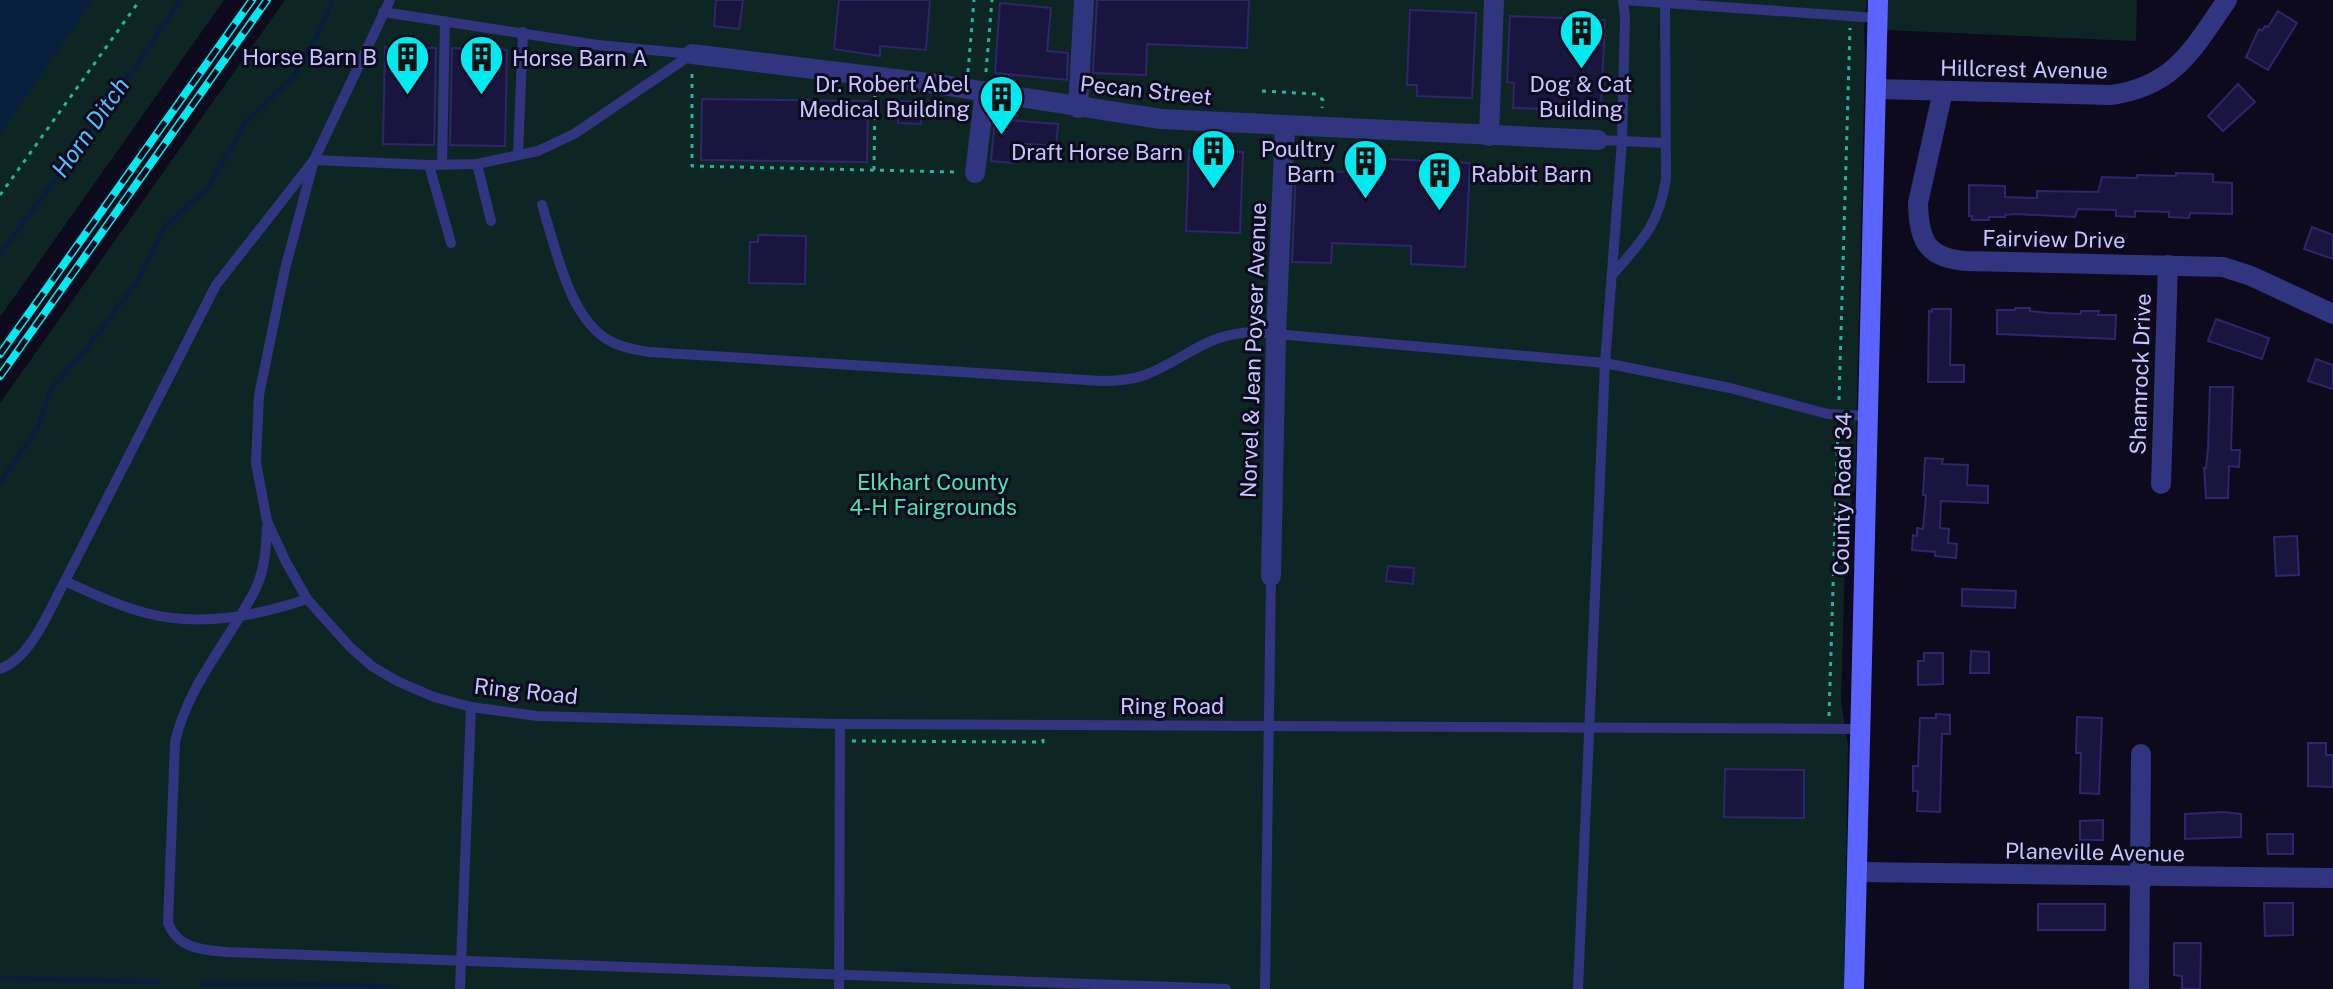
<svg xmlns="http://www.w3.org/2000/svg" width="2333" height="989" font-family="'Public Sans',sans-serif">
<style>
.green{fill:#0d2623}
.water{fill:#071f3d}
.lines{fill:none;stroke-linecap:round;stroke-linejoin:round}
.stream{stroke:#071f3d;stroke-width:5}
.building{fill:#1a153e;stroke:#2e256c;stroke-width:2}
.path{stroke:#25b3a0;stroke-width:3;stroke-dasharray:4 6;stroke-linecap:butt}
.lane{stroke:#31347e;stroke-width:10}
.street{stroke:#31347e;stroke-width:20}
.secondary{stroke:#5c64ff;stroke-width:20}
.rail-casing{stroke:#00eaf0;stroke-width:8}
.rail{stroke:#0c0a1c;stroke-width:5;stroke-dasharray:15;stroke-linecap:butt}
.labels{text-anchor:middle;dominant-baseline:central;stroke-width:6;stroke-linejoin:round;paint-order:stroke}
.poi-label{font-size:22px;fill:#c7c5ff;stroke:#0c0a1c;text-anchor:end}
.street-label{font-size:22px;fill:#c7c5ff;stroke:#0c0a1c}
.park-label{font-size:22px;fill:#4ae6b3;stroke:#0c0a1c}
.water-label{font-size:24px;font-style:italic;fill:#53bcff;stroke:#0c0a1c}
</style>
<rect width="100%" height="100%" fill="#0c0a1c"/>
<g class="green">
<path d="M0 0H224L0 317Z"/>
<path d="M285 0H1867L1864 29 1865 57 1855 485 1846 527 1841 700 1848 746 1844 989H0V403Z"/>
<path d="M1888 0H2137L2136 41 1885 30Z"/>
</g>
<path class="water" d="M0 0H93L0 134Z"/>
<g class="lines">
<g class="stream">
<path d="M0 254 89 134 181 0"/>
<path d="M0 483 38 427 51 389 86 349 137 281 165 227 209 186 245 123 294 76 320 31 332 0"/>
<path d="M0 978 159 982"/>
<path d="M202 983 390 986 397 989"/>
</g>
</g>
<g class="building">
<path d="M716 0H743L739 29 714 26Z"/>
<path d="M839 0H930L926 50 880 46V56L834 49Z"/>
<path d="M1097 0H1249L1247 48 1147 44 1146 75 1093 73Z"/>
<path d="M1000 3 1051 8 1047 51 1068 53 1067 80 995 73Z"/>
<path d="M1410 10 1476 13 1472 98 1417 96V85H1407Z"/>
<path d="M2278 11 2297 23 2268 70 2246 57 2259 29 2262 31 2265 26 2268 27Z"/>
<path d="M1510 16 1605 20 1601 105 1548 102V109L1513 108 1514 83 1507 82Z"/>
<path d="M385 47 436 48 434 145 383 144Z"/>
<path d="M452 48 507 50 505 146 450 145Z"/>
<path d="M2238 84 2255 102 2223 131 2208 116Z"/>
<path d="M702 99 868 101 867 162 701 160Z"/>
<path d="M898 101 922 102 921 124 898 123Z"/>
<path d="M995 119 1058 124 1056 146 1016 143 1014 163 991 161Z"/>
<path d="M1189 150 1243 152 1240 233 1186 231Z"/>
<path d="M1345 157 1470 163 1465 267 1411 264V246L1332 243 1331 263 1292 262 1296 170 1345 172Z"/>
<path d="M2176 173 2213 174V182L2232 183V214L2190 213 2189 218 2169 217V212L2135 211V217L2116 216V210L2078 209 2075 217 2015 214 2005 215V217H1989V220H1972V216H1969V185L2005 186V197L2037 198V191L2098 192 2102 177 2137 178V175L2176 176Z"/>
<path d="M2312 227 2333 235V259L2304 249Z"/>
<path d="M758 235 806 236 805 284 749 283 750 242H758Z"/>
<path d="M2015 308H2030V311L2049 313 2081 314V311H2099L2098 315H2116L2115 339 1997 334V310H2015Z"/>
<path d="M1932 309H1951L1950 365H1964V382H1928L1929 311 1932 312Z"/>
<path d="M2216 319 2269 338 2262 359 2208 341Z"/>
<path d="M2316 359 2333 365V389L2308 381Z"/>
<path d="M2210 387H2233L2231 450H2240L2239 467 2229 466 2228 498H2206L2204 468H2206L2208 449Z"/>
<path d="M1925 458 1943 459 1942 464 1968 465 1967 485 1988 486V503L1941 501 1940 528 1949 529 1948 543 1957 544 1956 558 1935 556V552L1912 550 1913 535 1917 536V528L1923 529 1926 495H1923Z"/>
<path d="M2297 536 2299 575 2276 576 2274 537Z"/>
<path d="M1388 566 1414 568 1413 584 1386 581Z"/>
<path d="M1962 589 2016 591 2015 608 1962 606Z"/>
<path d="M1971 651 1989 652V673H1970Z"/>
<path d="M1924 653H1943V684L1918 685V661H1924Z"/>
<path d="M1936 714 1950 715V734H1942L1940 812 1917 811 1918 791H1913V766H1918L1920 718H1936Z"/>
<path d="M2077 717 2102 718 2099 794 2080 793 2081 753H2076Z"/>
<path d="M2308 743H2326V755H2333V787L2308 786Z"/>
<path d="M1725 769 1804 770V818L1724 817Z"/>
<path d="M2223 812 2241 814V837L2185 839V814Z"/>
<path d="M2103 820V840H2080V821Z"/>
<path d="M2267 834H2293V854H2268Z"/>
<path d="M2264 903H2293V935L2265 936Z"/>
<rect x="2038" y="904" width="67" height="26"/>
<path d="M2174 943H2201L2200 989H2182V976L2174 975Z"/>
</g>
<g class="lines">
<g class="path">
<path d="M968 72 974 0"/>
<path d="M986 72 992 0"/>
<path d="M692 74V166L956 172"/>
<path d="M1262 91 1316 94 1323 100 1322 108"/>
<path d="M874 170 875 94"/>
<path d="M0 195 140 0"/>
<path d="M1839 400 1850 28"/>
<path d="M1829 716 1838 428"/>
<path d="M852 741 1043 742V737"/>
</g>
<g class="lane">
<path d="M390 0 314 160 285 269 259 395 256 463 267 521 286 562 307 599 351 648 373 667 399 682 434 697 471 707 537 716 840 724 1860 729"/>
<path d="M1623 0 1877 18"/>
<path d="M383 12 598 45 692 54"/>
<path d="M1598 140 1666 143"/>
<path d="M518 155 523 32"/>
<path d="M477 164 491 221"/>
<path d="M429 165 451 243"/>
<path d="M442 165 445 21"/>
<path d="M542 205C556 248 569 321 612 342 623 348 637 350 649 352L1102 381C1117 381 1131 380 1145 375 1189 358 1203 334 1254 332L1605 363 1730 388 1828 414 1868 416"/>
<path d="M1612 275C1641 242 1659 225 1666 179L1665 2"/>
<path d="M267 527C266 547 265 569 256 588 230 640 188 684 175 742L168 923C178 949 203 950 227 952L1226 989"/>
<path d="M307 599C257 616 199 627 146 613 119 606 91 593 65 581L216 285 314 160 429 165 477 164 538 151 574 134 692 54"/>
<path d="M0 669C32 657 49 610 65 581"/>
<path d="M460 989 471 707"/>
<path d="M839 989 840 724"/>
<path d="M1265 989 1271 576"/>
<path d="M1578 989 1605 363 1622 141 1625 17 1623 0"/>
</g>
<g class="street">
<path d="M692 54 936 84 1161 119 1598 140"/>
<path d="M1876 89 2111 95C2175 86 2193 49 2227 0"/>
<path d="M1943 91 1918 203C1919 240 1926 258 1966 261L2223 267 2251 276 2333 314"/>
<path d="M1078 108 1084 0"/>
<path d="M1489 136 1494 0"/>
<path d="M975 173 985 91"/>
<path d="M2161 484 2168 265"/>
<path d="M1271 576 1276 335 1285 126"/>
<path d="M1857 872 2333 878"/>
<path d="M2139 989 2141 754"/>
</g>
<path class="secondary" d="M1854 989 1878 0"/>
<defs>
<g id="rail">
<path d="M0 354 252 0"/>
<path d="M0 376 267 0"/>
</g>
</defs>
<use href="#rail" class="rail-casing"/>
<use href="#rail" class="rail"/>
</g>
<defs>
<symbol id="building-pin" viewBox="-11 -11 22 30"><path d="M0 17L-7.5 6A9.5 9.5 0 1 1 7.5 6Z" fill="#00eaf0" stroke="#0c0a1c"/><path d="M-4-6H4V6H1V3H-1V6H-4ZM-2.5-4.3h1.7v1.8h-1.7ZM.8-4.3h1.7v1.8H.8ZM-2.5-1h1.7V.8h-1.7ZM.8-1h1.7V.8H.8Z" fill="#111"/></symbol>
</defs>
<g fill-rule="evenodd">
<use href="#building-pin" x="1556" y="6" width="51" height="69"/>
<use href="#building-pin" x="382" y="32" width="51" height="69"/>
<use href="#building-pin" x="456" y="32" width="51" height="69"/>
<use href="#building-pin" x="976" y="72" width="51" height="69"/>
<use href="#building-pin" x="1188" y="126" width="51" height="69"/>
<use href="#building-pin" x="1340" y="136" width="51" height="69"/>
<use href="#building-pin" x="1414" y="148" width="51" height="69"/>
</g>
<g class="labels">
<g class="poi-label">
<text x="377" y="57">Horse Barn B</text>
<text x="512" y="58" text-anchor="start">Horse Barn A</text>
<text x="970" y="84">Dr. Robert Abel<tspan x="970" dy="25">Medical Building</tspan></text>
<text x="1581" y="84" text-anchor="middle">Dog &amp; Cat<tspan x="1581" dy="25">Building</tspan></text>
<text x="1335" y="149">Poultry<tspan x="1335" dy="25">Barn</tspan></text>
<text x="1183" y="152">Draft Horse Barn</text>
<text x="1471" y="174" text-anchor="start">Rabbit Barn</text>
</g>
<g class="street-label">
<text transform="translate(2024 69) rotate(1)">Hillcrest Avenue</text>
<text transform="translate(1146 90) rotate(6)">Pecan Street</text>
<text transform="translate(2054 239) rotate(1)">Fairview Drive</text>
<text transform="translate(1253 350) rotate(-88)">Norvel &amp; Jean Poyser Avenue</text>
<text transform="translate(2140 374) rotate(-88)">Shamrock Drive</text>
<text transform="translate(1842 494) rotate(-89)">County Road 34</text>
<text transform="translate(526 691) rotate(6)">Ring Road</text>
<text x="1172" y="706">Ring Road</text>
<text transform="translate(2095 852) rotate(1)">Planeville Avenue</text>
</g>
<g class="park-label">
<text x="933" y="482">Elkhart County<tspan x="933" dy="25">4-H Fairgrounds</tspan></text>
</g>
<g class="water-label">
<text transform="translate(90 127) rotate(-55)">Horn Ditch</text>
</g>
</g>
</svg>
